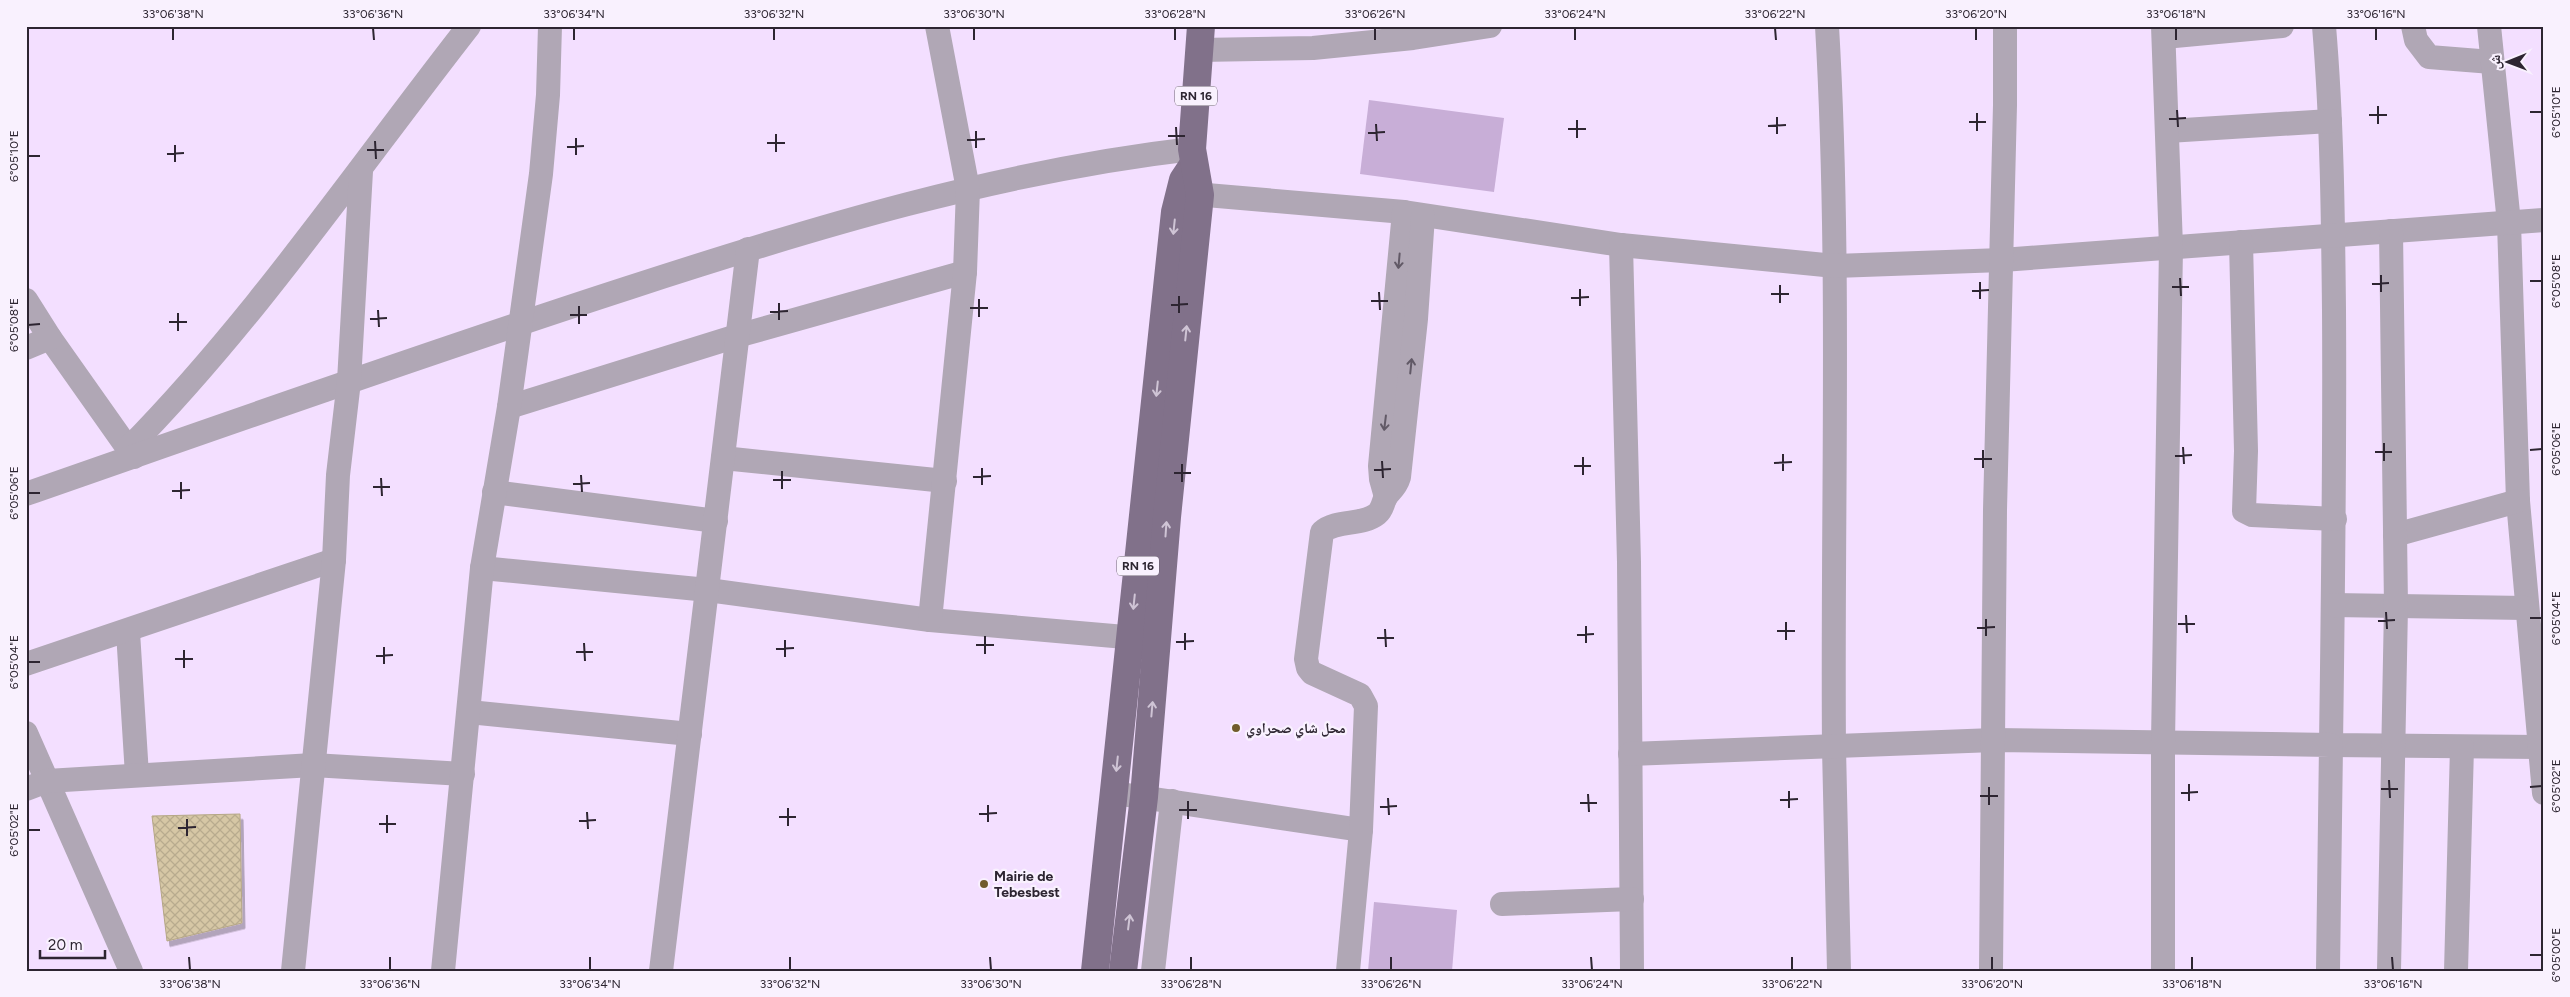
<svg xmlns="http://www.w3.org/2000/svg" width="2570" height="997" font-family="Figtree,'Noto Naskh Arabic',sans-serif">
<style>
.garden{fill:#c8aed7}
.building{fill:url(#building-cross-hatch);stroke:#b5a786;filter:url(#shadow)}
.lines{fill:none;stroke-linecap:round;stroke-linejoin:round}
.minor{stroke:#b0a7b5;stroke-width:24}
.major{stroke:#81718a;stroke-width:28}
.oneway{stroke:#cfc4d5}
.oneway2{stroke:#615966}
.ticks{fill:none;stroke:#2d2531;stroke-width:2}
.poi-dot{fill:#715d2c;stroke:#f9f1fe;stroke-width:2}
.labels{text-anchor:middle;dominant-baseline:central;stroke-width:4.5;stroke-linejoin:round;paint-order:stroke}
.shield{fill:#f9f1fe;stroke:#6a626e;stroke-width:1}
.shield-label{font-size:12px;font-weight:bold;fill:#2d2531}
.poi-label{font-size:14px;font-weight:bold;fill:#2d2531;stroke:#f9f1fe;text-anchor:start}
.neatline{fill:none;stroke:#2d2531;stroke-width:2}
.ticks-label{font-size:12px;text-anchor:middle;fill:#2d2531}
</style>
<defs>
<pattern id="building-cross-hatch" width="8" height="8" patternUnits="userSpaceOnUse" patternTransform="scale(1.25)"><rect width="8" height="8" fill="#d6c7a5"/><path d="M0 0l8 8M0 8l8-8" fill="none" stroke="#b8ab8e"/></pattern>
<filter id="shadow"><feDropShadow dx="3" dy="5.5" stdDeviation="0" flood-color="#0004"/></filter>
</defs>
<rect width="100%" height="100%" fill="#f3dfff"/>
<g class="garden">
<path d="M1369 100 1504 118 1494 192 1360 174Z"/>
<path d="M1374 902 1457 910 1452 971H1368Z"/>
</g>
<path class="building" d="M240 814 242 923 167 941 152 816Z"/>
<g class="lines">
<g class="minor">
<path d="M1827 26C1841 266 1832 507 1834 748 1835 822 1837 896 1839 971"/>
<path d="M2324 26C2332 121 2333 215 2334 310 2335 455 2333 600 2331 745L2539 747"/>
<path d="M2413 26 2416 40 2429 57 2492 62"/>
<path d="M2489 26 2509 223 2518 501 2544 793"/>
<path d="M2164 37 2282 26"/>
<path d="M1199 50 1313 48 1413 38 1490 26"/>
<path d="M2168 131 2330 121"/>
<path d="M1183 193 1404 212 1621 245 1835 266 2002 260 2544 220"/>
<path d="M2241 242 2246 451 2244 511 2252 515 2335 519"/>
<path d="M1621 245 1629 562 1632 971"/>
<path d="M26 300 50 338 134 457"/>
<path d="M26 348 50 338"/>
<path d="M509 407 737 336 965 272"/>
<path d="M127 450C255 320 357 169 469 26"/>
<path d="M723 458 945 481"/>
<path d="M494 492 716 521"/>
<path d="M26 494C227 424 427 353 628 288 812 228 1000 171 1192 149"/>
<path d="M1386 497 1381 479 1380 466 1404 212"/>
<path d="M2395 535 2518 501"/>
<path d="M482 568 708 590 930 620 1148 639"/>
<path d="M2333 605 2526 608"/>
<path d="M930 620 965 272 968 189 937 26"/>
<path d="M128 632 137 775"/>
<path d="M26 664 334 560"/>
<path d="M469 712 690 734"/>
<path d="M26 733 131 971"/>
<path d="M1630 754 1994 740 2331 745 2328 971"/>
<path d="M26 789 47 781 313 765 463 774"/>
<path d="M1114 793 1361 830"/>
<path d="M1502 904 1632 899"/>
<path d="M293 971 334 560 338 475 349 381 361 171"/>
<path d="M443 971 482 568 509 407 541 174 548 95 550 26"/>
<path d="M661 971 748 249"/>
<path d="M1153 971 1172 801"/>
<path d="M1348 971 1361 830 1366 706 1360 695 1312 673 1308 668 1306 659 1322 532C1337 519 1362 526 1377 514 1383 509 1383 502 1386 496 1392 489 1396 487 1399 477L1416 319 1423 216"/>
<path d="M1991 971 1995 510 2005 105V26"/>
<path d="M2163 971V742L2171 247 2163 26"/>
<path d="M2389 971 2396 606 2391 231"/>
<path d="M2456 971 2462 747"/>
</g>
<g class="major">
<path d="M1095 971 1175 212 1183 180 1193 165"/>
<path d="M1123 971 1144 797 1167 517 1200 195 1192 149 1201 26"/>
</g>
</g>
<defs><path id="oneway-shaft" d="M-6 0H5M1.5-3L5.5 0L1.5 3" fill="none" stroke-width="1.6" stroke-linecap="round" stroke-linejoin="round" transform="scale(1.25)"/></defs>
<g class="oneway">
<use href="#oneway-shaft" transform="translate(1174 227) rotate(96)"/>
<use href="#oneway-shaft" transform="translate(1186 333) rotate(-84)"/>
<use href="#oneway-shaft" transform="translate(1157 389) rotate(96)"/>
<use href="#oneway-shaft" transform="translate(1166 529) rotate(-86)"/>
<use href="#oneway-shaft" transform="translate(1134 602) rotate(96)"/>
<use href="#oneway-shaft" transform="translate(1152 709) rotate(-85)"/>
<use href="#oneway-shaft" transform="translate(1117 764) rotate(96)"/>
<use href="#oneway-shaft" transform="translate(1129 922) rotate(-83)"/>
</g>
<g class="oneway2">
<use href="#oneway-shaft" transform="translate(1399 261) rotate(95)"/>
<use href="#oneway-shaft" transform="translate(1411 366) rotate(-84)"/>
<use href="#oneway-shaft" transform="translate(1385 423) rotate(97)"/>
</g>
<path class="ticks" d="M173 28V40M373 28 374 40M574 28V40M774 28V40M974 28V40M1175 28V40M1375 28V40M1575 28V40M1775 28 1776 40M1976 28V40M2176 28V40M2376 28V40M2378 106V124M2177 110 2178 127M2530 112H2542M1977 113V131M2369 115H2387M1777 117V134M2169 119 2186 118M1577 120V138M1969 122H1986M1376 124 1377 141M1768 126 1786 125M1176 127 1177 145M1568 129H1586M976 131V148M1368 133 1385 132M776 134V152M1168 136H1185M576 138V155M967 140 985 139M375 141 376 159M767 143H785M175 145V162M567 147 584 146M367 150H384M167 154 184 153M28 156H40M2381 275V292M2180 278 2181 296M2530 281H2542M1980 282V299M2372 284 2389 283M1780 285V303M2172 287H2189M1580 289V306M1972 291 1989 290M1379 292 1380 310M1771 294H1789M1179 296V313M1571 298 1589 297M979 299V317M1371 301H1388M779 303V320M1171 305 1188 304M579 306V324M970 308H988M378 310 379 327M770 312 788 311M178 313V331M570 315H587M370 319 387 318M169 322H187M28 325 40 324M2384 443V461M2183 447 2184 464M1983 450V468M2530 450 2542 449M2375 452H2392M1783 454V471M2175 456 2192 455M1583 457V475M1974 459H1992M1382 461 1383 478M1774 463 1792 462M1182 464V482M1574 466H1591M982 468V485M1374 470 1391 469M782 471V489M1174 473H1191M581 475 582 492M973 477 991 476M381 478 382 496M773 480H791M181 482V499M573 484 590 483M373 487H390M172 491 190 490M28 493H40M2386 612 2387 629M2186 615 2187 633M2530 618H2542M1986 619V636M2378 621 2395 620M1786 622V640M2178 624H2195M1586 626V643M1977 628 1995 627M1385 629 1386 647M1777 631H1795M1185 633V650M1577 635 1594 634M985 636V654M1377 638H1394M785 640V657M1176 642 1194 641M584 643 585 661M976 645H994M384 647V664M776 649 794 648M184 650V668M576 652H593M376 656 393 655M175 659H193M28 662H40M2389 780 2390 798M2189 784V801M1989 787V805M2530 787 2542 786M2381 789H2398M1789 791V808M2181 793 2198 792M1588 794 1589 812M1980 796H1998M1388 798 1389 815M1780 800 1798 799M1188 801V819M1580 803H1597M988 805V822M1380 807 1397 806M788 808V826M1179 810H1197M587 812 588 829M979 814 997 813M387 815V833M779 817H796M187 819V836M579 821 596 820M379 824H396M178 828 196 827M28 830H40M2530 955H2542M189 957 190 970M390 957V970M590 957V970M790 957V970M990 957 991 970M1191 957V970M1391 957V970M1591 957 1592 970M1792 957V970M1992 957V970M2192 957V970M2392 957 2393 970"/>
<g class="poi-dot">
<circle cx="1236" cy="728" r="5"/>
<circle cx="984" cy="884" r="5"/>
</g>
<g class="labels">
<g class="shield">
<rect x="1175" y="86.5" width="42" height="19" rx="4"/>
<rect x="1117" y="556.5" width="42" height="19" rx="4"/>
</g>
<g class="shield-label">
<text x="1196" y="96">RN 16</text>
<text x="1138" y="566">RN 16</text>
</g>
<g class="poi-label">
<text x="1246" y="728">محل شاي صحراوي</text>
<text x="994" y="876">Mairie de<tspan x="994" dy="16">Tebesbest</tspan></text>
</g>
</g>
<rect width="2570" height="997" fill="none" stroke="#f9f1fe" stroke-width="55"/>
<g transform="translate(2508 62) rotate(269)" stroke="#f9f1fe" stroke-width="4" paint-order="stroke">
<path d="M0-4L9 19L0 12L-9 19Z" fill="#2d2531"/>
<text y="-8" font-size="14" font-weight="bold" text-anchor="middle" fill="#2d2531">ش</text>
</g>
<path d="M40 950v8h65v-8" fill="none" stroke="#2d2531" stroke-width="2.5"/>
<text x="48" y="950" font-size="15" fill="#2d2531" stroke="#f9f1fe" stroke-width="4" paint-order="stroke">20 m</text>
<rect x="28" y="28" width="2514" height="942" class="neatline"/>
<g class="ticks-label">
<text x="173" y="18">33°06'38"N</text>
<text x="373" y="18">33°06'36"N</text>
<text x="574" y="18">33°06'34"N</text>
<text x="774" y="18">33°06'32"N</text>
<text x="974" y="18">33°06'30"N</text>
<text x="1175" y="18">33°06'28"N</text>
<text x="1375" y="18">33°06'26"N</text>
<text x="1575" y="18">33°06'24"N</text>
<text x="1775" y="18">33°06'22"N</text>
<text x="1976" y="18">33°06'20"N</text>
<text x="2176" y="18">33°06'18"N</text>
<text x="2376" y="18">33°06'16"N</text>
<text transform="translate(2556 112) rotate(-90)" y="4">6°05'10"E</text>
<text transform="translate(14 156) rotate(-90)" y="4">6°05'10"E</text>
<text transform="translate(2556 281) rotate(-90)" y="4">6°05'08"E</text>
<text transform="translate(14 325) rotate(-90)" y="4">6°05'08"E</text>
<text transform="translate(2556 449) rotate(-90)" y="4">6°05'06"E</text>
<text transform="translate(14 493) rotate(-90)" y="4">6°05'06"E</text>
<text transform="translate(2556 618) rotate(-90)" y="4">6°05'04"E</text>
<text transform="translate(14 662) rotate(-90)" y="4">6°05'04"E</text>
<text transform="translate(2556 786) rotate(-90)" y="4">6°05'02"E</text>
<text transform="translate(14 830) rotate(-90)" y="4">6°05'02"E</text>
<text transform="translate(2556 955) rotate(-90)" y="4">6°05'00"E</text>
<text x="190" y="988">33°06'38"N</text>
<text x="390" y="988">33°06'36"N</text>
<text x="590" y="988">33°06'34"N</text>
<text x="790" y="988">33°06'32"N</text>
<text x="991" y="988">33°06'30"N</text>
<text x="1191" y="988">33°06'28"N</text>
<text x="1391" y="988">33°06'26"N</text>
<text x="1592" y="988">33°06'24"N</text>
<text x="1792" y="988">33°06'22"N</text>
<text x="1992" y="988">33°06'20"N</text>
<text x="2192" y="988">33°06'18"N</text>
<text x="2393" y="988">33°06'16"N</text>
</g>
</svg>
